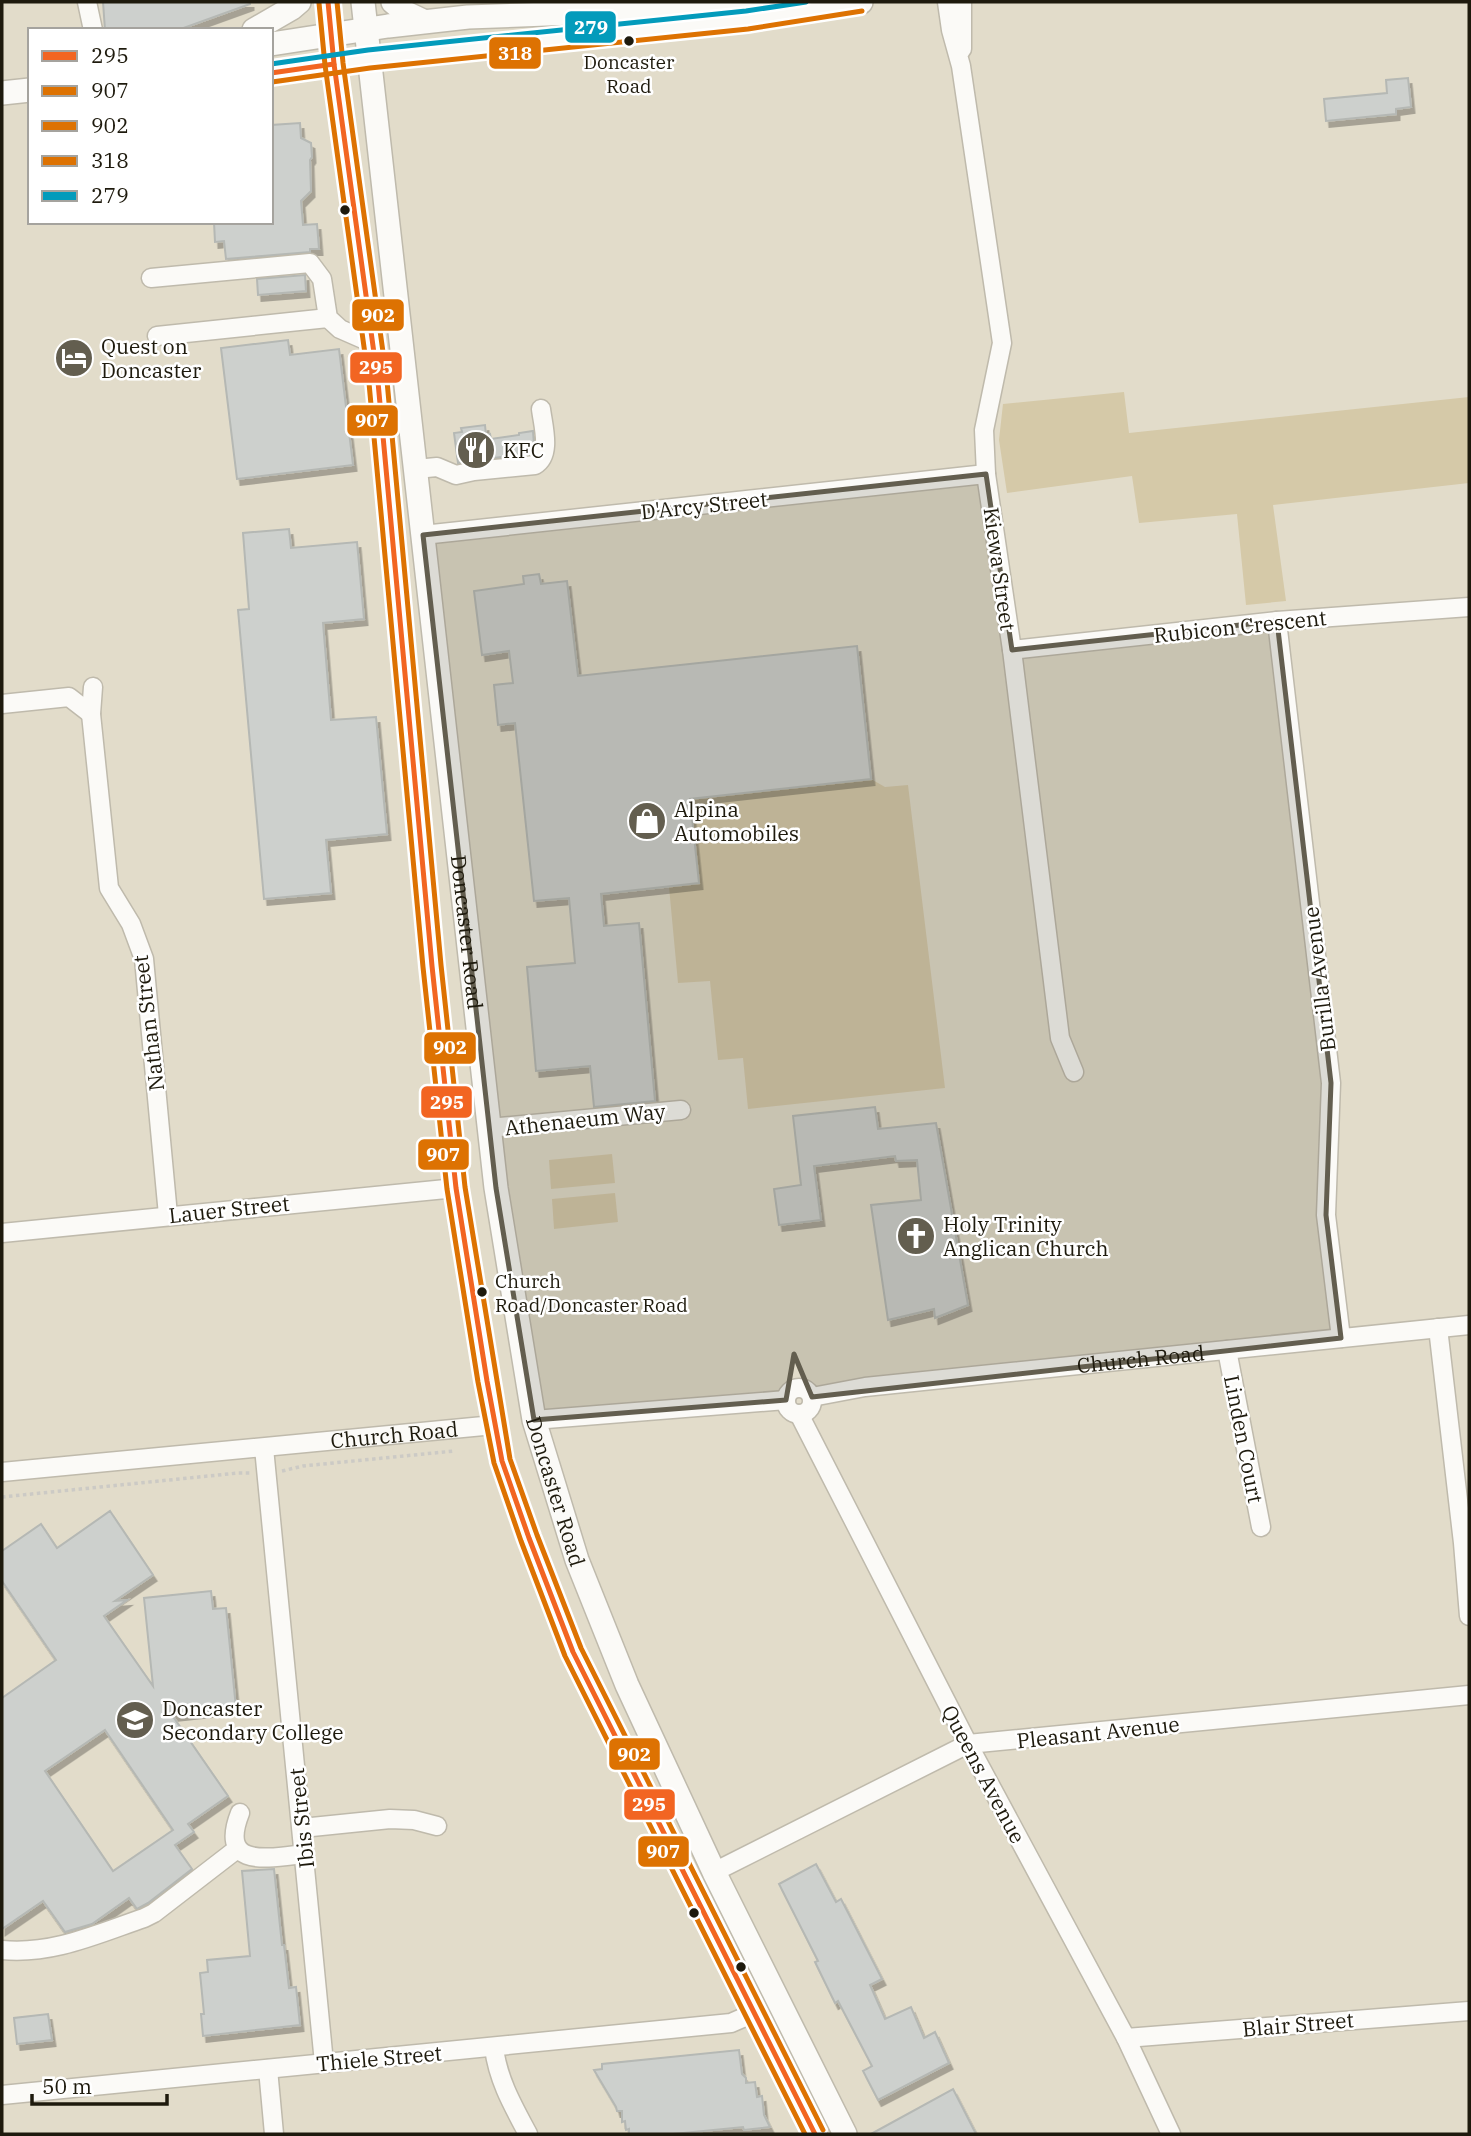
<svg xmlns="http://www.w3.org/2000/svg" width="1471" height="2136" font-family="'IBM Plex Serif',serif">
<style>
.green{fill:#d5c9a8}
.building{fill:#cdd0cd;stroke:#b5b8b4;stroke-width:2;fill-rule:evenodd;filter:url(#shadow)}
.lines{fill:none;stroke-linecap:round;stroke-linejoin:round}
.minor-casing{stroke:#bfbaac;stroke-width:21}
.major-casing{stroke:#bfbaac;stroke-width:26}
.path{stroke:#cccac5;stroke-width:3.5;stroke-dasharray:3.5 3.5;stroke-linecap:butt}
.minor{stroke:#fbfaf7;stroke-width:18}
.major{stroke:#fbfaf7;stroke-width:23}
.bus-1-casing{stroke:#fff;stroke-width:10}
.bus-2-casing{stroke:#fff;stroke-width:10}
.bus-3-casing{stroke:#fff;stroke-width:10}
.bus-4-casing{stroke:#fff;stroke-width:10}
.bus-5-casing{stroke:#fff;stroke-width:10}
.bus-1{stroke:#f26522;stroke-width:5}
.bus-2{stroke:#dd7202;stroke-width:5}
.bus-3{stroke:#dd7202;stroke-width:5}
.bus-4{stroke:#dd7202;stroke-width:5}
.bus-5{stroke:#039bbb;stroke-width:5}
.marked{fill:#635e4f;fill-opacity:0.2;stroke:#635e4f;stroke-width:5;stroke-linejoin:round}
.bus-dot{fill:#1e1a0d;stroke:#fff;stroke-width:2.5}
.labels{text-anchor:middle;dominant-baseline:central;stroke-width:5;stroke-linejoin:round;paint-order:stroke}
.bus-label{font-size:19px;fill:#1e1a0d;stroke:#fff}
.poi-label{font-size:21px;fill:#1e1a0d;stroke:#fff;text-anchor:start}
.street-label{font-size:21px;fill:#1e1a0d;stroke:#fff}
.line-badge{stroke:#fff;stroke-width:2.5}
.badge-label{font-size:19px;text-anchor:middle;font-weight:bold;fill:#fff}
</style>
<defs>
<filter id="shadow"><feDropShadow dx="3.5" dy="6" stdDeviation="0" flood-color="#0004"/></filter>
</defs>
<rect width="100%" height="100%" fill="#e2dcca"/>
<g class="green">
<path d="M1124 392 1129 433 1469 397V483L1273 505 1286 601 1246 605 1237 514 1139 523 1132 476 1007 493 999 440 1003 404Z"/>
<path d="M871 779 885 787 908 785 945 1088 748 1109 743 1058 718 1060 710 981 678 983 669 887 699 883 690 799Z"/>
<path d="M612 1154 615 1183 551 1189 549 1160Z"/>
<path d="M615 1193 618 1222 554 1229 552 1199Z"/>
</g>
<g class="building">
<path d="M103 2H250V4L178 30H105Z"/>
<path d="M1408 78 1411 107 1396 109V114L1326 121 1324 99 1387 93 1386 80Z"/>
<path d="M300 123 301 138 311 143 312 157 310 160 311 191 301 201 303 225 317 224 319 249H310V252L226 259 224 241 215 242 214 222H271V125Z"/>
<path d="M305 275 306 291 258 295 257 279Z"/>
<path d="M288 340 290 355 339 349 353 465 237 479 221 348Z"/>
<path d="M485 425 486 435 490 434 491 439 519 435V433L533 431 534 446 531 453 458 463 454 433 462 432 461 428Z"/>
<path d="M289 529 291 548 357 542 364 619 323 623 331 720 376 717 387 834 326 840 331 893 264 899 238 610 249 609 243 533Z"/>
<path d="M539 574 541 584 567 581 578 676 857 646 871 779 690 799 699 883 601 894 604 926 639 923 655 1101 594 1107 590 1066 536 1071 527 967 575 963 569 898 534 901 515 723 498 725 494 685 513 683 509 651 482 655 474 591 524 584 523 576Z"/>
<path d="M875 1107 878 1129 936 1123 968 1305 935 1318 934 1309 888 1320 871 1205 921 1200 917 1160 896 1161 895 1156 814 1166 821 1220 779 1225 774 1189 801 1185 793 1116Z"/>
<path d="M110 1511 153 1575 115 1601 127 1600 104 1616 153 1686 144 1598 211 1591 213 1609 226 1608 236 1708 172 1715 228 1796 188 1824 194 1832 175 1845 192 1869 148 1903 137 1909 129 1898 92 1924 65 1932 43 1901 2 1929V1698L56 1660 2 1581V1551L41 1524 57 1548ZM105 1730 173 1830 113 1871 45 1771Z"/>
<path d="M816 1864 836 1902 841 1899 882 1979 870 1985 885 2019 911 2007 924 2038 935 2032 949 2063 878 2100 863 2071 872 2066 838 2001 835 2003 815 1962 818 1961 779 1884Z"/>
<path d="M274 1869 282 1945H284L289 1988 296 1987 300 2025 203 2036 201 2014H204L200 1973 208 1972 207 1960 250 1956 242 1871Z"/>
<path d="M48 2014 52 2040 17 2044 14 2018Z"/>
<path d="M739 2050 742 2074 746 2078V2083L755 2082 757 2097 762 2096 764 2115 770 2127 744 2130 743 2127 673 2134H629V2129L626 2130 625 2121 622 2122V2111H617L616 2107 594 2070 602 2069V2064Z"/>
<path d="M953 2089 976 2134H871Z"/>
</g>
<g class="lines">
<defs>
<g id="minor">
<path d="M87 2 93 30"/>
<path d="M947 2 951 30 961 66 1002 343 984 430 986 474 1012 650 1060 1038 1074 1072"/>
<path d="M962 49V2"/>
<path d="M151 278 310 263 322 279 328 318 340 329 372 343"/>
<path d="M157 336 328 318"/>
<path d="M416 469 437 467 456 475 474 471 535 465C552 455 543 426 541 409"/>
<path d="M423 535 986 474"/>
<path d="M1277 621 1331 1083 1326 1215 1341 1338"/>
<path d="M1012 650 1277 621 1469 607"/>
<path d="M93 687 91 714 109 888 131 924 144 959 168 1215"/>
<path d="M2 704 69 697 91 714"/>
<path d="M489 1128 681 1110"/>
<path d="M2 1233 456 1188"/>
<path d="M1438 1328 1463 1543 1469 1616"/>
<path d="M1227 1350 1261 1527"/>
<circle cx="799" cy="1401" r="13"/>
<path id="s1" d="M812 1397 865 1387 1469 1325"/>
<path d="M799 1414 968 1744 1126 2038 1171 2134"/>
<path d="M534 1420 786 1400"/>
<path d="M264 1448 324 2063"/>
<path id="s2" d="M2 1472 494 1425"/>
<path d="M240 1813C218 1869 268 1858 304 1854"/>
<path d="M302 1828 390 1819 414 1820 437 1826"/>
<path d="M714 1872 968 1744 1469 1695"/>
<path d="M2 1950C52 1955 97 1934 144 1918L154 1913 237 1849"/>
<path d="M1126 2038 1469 2011"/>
<path d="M494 2048C498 2080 513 2106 528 2134"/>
<path d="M268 2069 274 2134"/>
<path d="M2 2095 721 2024 731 2023 754 2013"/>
</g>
<g id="major">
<path d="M328 2 334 64 378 382 432 966 456 1188 487 1381 502 1461 529 1538 573 1652 815 2134"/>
<path id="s3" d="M363 2 496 1188 534 1420 577 1560 627 1685 714 1872 845 2134"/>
<path d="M393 2 406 13 423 21"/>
<path d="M254 30 292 8 299 2"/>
<path d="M271 44 388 26 468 17 624 11 756 2"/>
<path d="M271 73 369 59 747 20 861 2"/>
<path d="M2 93 30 90"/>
</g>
</defs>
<use href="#minor" class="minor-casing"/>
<use href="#major" class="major-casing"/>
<g class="path">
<path d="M282 1471 303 1466 454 1451"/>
<path d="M2 1497 238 1473H250"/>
</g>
<use href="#minor" class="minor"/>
<use href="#major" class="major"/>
<defs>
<g id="bus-1">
<path d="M328 2 334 64 378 382 432 966 456 1188 487 1381 502 1461 529 1538 573 1652 815 2134"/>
<path d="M271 73 334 64"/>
</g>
<path id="bus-2" d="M319 3 325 65 369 383 423 967 447 1189 478 1382 494 1463 521 1541 565 1656 805 2134"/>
<path id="bus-3" d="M337 2 343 63 387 381 441 965 465 1187 510 1459 537 1535 581 1648 823 2130"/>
<path id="bus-4" d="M272 82 370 68 748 29 862 11"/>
<path id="bus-5" d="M271 64 368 50 746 11 806 2"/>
</defs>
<use href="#bus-1" class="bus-1-casing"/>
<use href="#bus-2" class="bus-2-casing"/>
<use href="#bus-3" class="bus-3-casing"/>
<use href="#bus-4" class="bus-4-casing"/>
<use href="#bus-5" class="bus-5-casing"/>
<use href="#bus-1" class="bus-1"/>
<use href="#bus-2" class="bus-2"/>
<use href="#bus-3" class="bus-3"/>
<use href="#bus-4" class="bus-4"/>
<use href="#bus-5" class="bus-5"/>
</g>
<path class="marked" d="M986 474 1012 650 1277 621 1331 1083 1326 1215 1341 1338 812 1397 794 1354 786 1400 534 1420 496 1188 423 535Z"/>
<defs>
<symbol id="hotel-disc" viewBox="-11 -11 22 22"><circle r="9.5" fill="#635e4f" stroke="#fff"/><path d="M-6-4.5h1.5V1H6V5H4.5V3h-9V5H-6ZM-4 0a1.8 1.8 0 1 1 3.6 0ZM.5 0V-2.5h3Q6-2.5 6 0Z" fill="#fff"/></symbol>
<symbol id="restaurant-disc" viewBox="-11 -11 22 22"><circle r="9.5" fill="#635e4f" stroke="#fff"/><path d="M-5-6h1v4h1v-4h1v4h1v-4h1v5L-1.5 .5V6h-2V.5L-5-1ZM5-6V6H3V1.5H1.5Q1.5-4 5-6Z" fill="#fff"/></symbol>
<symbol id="shop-disc" viewBox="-11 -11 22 22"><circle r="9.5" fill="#635e4f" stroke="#fff"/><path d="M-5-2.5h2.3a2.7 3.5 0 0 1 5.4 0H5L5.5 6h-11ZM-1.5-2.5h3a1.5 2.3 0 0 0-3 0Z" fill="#fff"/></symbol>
<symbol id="church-disc" viewBox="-11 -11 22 22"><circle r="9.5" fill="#635e4f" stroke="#fff"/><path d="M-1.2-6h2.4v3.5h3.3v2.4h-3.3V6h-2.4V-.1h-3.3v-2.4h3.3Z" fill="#fff"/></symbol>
<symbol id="school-disc" viewBox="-11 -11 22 22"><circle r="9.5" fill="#635e4f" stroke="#fff"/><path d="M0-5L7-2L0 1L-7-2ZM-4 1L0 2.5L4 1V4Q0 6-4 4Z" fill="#fff"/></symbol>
</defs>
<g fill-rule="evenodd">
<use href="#hotel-disc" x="52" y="336" width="44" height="44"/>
<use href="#restaurant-disc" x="454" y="428" width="44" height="44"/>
<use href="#shop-disc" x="625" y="799" width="44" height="44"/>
<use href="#church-disc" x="894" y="1214" width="44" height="44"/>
<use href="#school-disc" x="113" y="1698" width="44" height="44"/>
</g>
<g class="bus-dot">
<circle cx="629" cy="41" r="6"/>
<circle cx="345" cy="210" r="6"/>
<circle cx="482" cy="1292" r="6"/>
<circle cx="694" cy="1913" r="6"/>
<circle cx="741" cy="1967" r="6"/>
</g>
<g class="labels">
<g class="bus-label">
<text x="629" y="62">Doncaster<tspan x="629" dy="24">Road</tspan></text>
<text x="495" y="1281" text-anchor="start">Church<tspan x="495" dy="24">Road/Doncaster Road</tspan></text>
</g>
<g class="poi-label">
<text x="101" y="346">Quest on<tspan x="101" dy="24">Doncaster</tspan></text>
<text x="503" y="450">KFC</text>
<text x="674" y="809">Alpina<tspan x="674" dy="24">Automobiles</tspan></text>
<text x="943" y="1224">Holy Trinity<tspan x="943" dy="24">Anglican Church</tspan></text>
<text x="162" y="1708">Doncaster<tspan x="162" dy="24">Secondary College</tspan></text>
</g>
<g class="street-label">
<text transform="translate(704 505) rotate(-6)">D'Arcy Street</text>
<text transform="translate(1000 569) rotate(82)">Kiewa Street</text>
<text transform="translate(1240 626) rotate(-6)">Rubicon Crescent</text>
<text stroke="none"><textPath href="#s3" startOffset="936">Doncaster Road</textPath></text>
<text transform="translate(1319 979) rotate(-97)">Burilla Avenue</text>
<text transform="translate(148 1023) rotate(-97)">Nathan Street</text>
<text transform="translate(585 1119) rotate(-6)">Athenaeum Way</text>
<text transform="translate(229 1209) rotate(-6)">Lauer Street</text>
<text stroke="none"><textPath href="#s1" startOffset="331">Church Road</textPath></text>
<text stroke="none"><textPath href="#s2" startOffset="394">Church Road</textPath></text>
<text transform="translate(1244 1439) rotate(79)">Linden Court</text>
<text stroke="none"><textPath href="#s3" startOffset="1503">Doncaster Road</textPath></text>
<text transform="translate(1098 1732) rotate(-6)">Pleasant Avenue</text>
<text transform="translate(984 1774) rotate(62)">Queens Avenue</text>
<text transform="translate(301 1818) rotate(-96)">Ibis Street</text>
<text transform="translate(1298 2024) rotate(-5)">Blair Street</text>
<text transform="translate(379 2058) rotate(-5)">Thiele Street</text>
</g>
</g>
<g class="line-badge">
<rect x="564" y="10" width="53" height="34" rx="7" fill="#039bbb"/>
<rect x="488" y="36" width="54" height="34" rx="7" fill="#dd7202"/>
<rect x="351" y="298" width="54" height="34" rx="7" fill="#dd7202"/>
<rect x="349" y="351" width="54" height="33" rx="7" fill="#f26522"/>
<rect x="346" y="404" width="53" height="33" rx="7" fill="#dd7202"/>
<rect x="423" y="1031" width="54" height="34" rx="7" fill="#dd7202"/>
<rect x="420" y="1085" width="53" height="34" rx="7" fill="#f26522"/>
<rect x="417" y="1138" width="53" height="33" rx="7" fill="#dd7202"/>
<rect x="608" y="1737" width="53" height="34" rx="7" fill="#dd7202"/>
<rect x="623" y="1788" width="53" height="33" rx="7" fill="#f26522"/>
<rect x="637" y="1835" width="53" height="33" rx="7" fill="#dd7202"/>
</g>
<g class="badge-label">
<text x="591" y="34">279</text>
<text x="515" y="60">318</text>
<text x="378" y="322">902</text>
<text x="376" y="374">295</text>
<text x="372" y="427">907</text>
<text x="450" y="1054">902</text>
<text x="447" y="1109">295</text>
<text x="443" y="1161">907</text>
<text x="634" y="1761">902</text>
<text x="649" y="1811">295</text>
<text x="663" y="1858">907</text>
</g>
<rect width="1471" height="2136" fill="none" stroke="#1e1a0d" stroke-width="7"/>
<rect x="28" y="28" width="245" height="196" fill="#ffffff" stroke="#a5a39e" stroke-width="2"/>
<rect x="42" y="51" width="35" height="10" fill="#f26522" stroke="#a5a39e" stroke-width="2"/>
<text x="91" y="63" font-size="21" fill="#1e1a0d">295</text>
<rect x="42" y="86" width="35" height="10" fill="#dd7202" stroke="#a5a39e" stroke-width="2"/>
<text x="91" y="98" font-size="21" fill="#1e1a0d">907</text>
<rect x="42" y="121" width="35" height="10" fill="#dd7202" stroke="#a5a39e" stroke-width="2"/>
<text x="91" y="133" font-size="21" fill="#1e1a0d">902</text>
<rect x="42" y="156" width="35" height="10" fill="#dd7202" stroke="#a5a39e" stroke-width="2"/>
<text x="91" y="168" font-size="21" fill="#1e1a0d">318</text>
<rect x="42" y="191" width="35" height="10" fill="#039bbb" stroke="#a5a39e" stroke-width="2"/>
<text x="91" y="203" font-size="21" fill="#1e1a0d">279</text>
<path d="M32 2094v10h135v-10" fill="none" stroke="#1e1a0d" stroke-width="3.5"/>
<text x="42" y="2094" font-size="21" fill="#1e1a0d" stroke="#ffffff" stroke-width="5" paint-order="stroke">50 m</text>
</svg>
